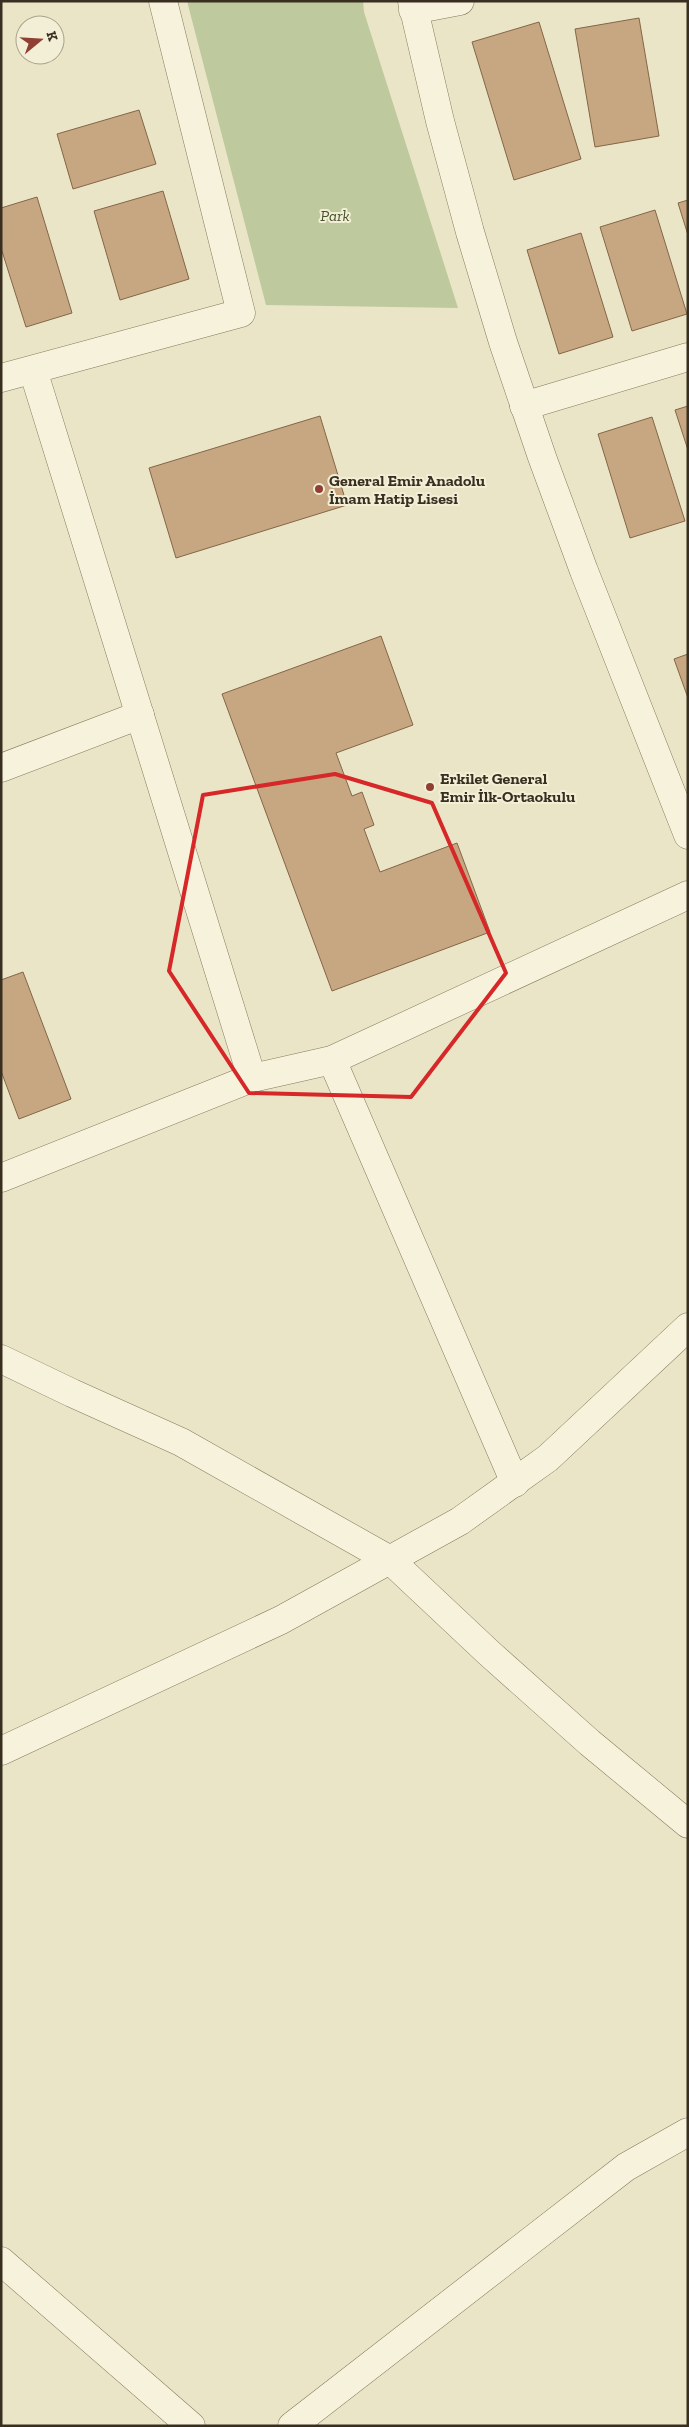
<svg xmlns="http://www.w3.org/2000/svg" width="689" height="2427" font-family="'Zilla Slab',serif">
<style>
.green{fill:#bec99d}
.building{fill:#c6a781;stroke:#836646}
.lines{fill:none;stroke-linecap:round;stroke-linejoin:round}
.minor-casing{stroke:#86795f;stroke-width:29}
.minor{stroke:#f6f2db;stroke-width:28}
.marked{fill:none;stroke:#d62828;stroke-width:4;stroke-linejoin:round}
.poi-dot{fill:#903f33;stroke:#f3efd7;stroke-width:2}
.labels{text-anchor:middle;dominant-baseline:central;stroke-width:4;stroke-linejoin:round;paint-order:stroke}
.park-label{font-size:16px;font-style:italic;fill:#435229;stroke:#f3efd7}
.poi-label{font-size:16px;font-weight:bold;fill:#382f21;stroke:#f3efd7;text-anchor:start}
</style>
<rect width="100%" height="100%" fill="#ebe5c8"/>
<path class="green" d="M187 1H363L364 12 458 308 266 305Z"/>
<g class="building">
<path d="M639 18 659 136 595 147 575 29Z"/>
<path d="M539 22 581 159 514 180 472 42Z"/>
<path d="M139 110 156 164 73 189 57 134Z"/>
<path d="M163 191 189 279 120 300 94 211Z"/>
<path d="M37 197 72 313 26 327 1 248V208Z"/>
<path d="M688 200V235L678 203Z"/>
<path d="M655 210 687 314 632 331 600 227Z"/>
<path d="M581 233 613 337 559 354 527 250Z"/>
<path d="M688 406V450L675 410Z"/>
<path d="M320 416 347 505 176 558 149 468Z"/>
<path d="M652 417 685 521 630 538 598 434Z"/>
<path d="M381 636 413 725 336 753 352 796 362 792 374 825 364 829 380 872 457 843 490 932 332 991 222 694Z"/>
<path d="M688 654V698L674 659Z"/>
<path d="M23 972 71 1099 19 1119 1 1071V980Z"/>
</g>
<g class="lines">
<defs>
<g id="minor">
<path d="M412 1 440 121 470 232 503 342 542 457 584 571 688 835"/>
<path d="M413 10 460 1"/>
<path d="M33 370 252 1078"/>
<path d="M1 378 241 313 163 1"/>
<path d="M524 406 688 357"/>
<path d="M1 768 140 715"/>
<path d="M332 1060 515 1483"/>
<path d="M1 1178 252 1078 332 1060 688 895"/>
<path d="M1 1359 72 1393 181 1442 390 1560 489 1653 590 1743 688 1824"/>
<path d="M1 1751 281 1620 460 1521 548 1458 688 1327"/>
<path d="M1 2261 191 2426"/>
<path d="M292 2426 626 2167 688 2132"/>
</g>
</defs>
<use href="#minor" class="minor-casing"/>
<use href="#minor" class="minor"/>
</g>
<path class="marked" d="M335 774 432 803 506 973 411 1097 249 1093 169 971 203 795Z"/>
<g class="poi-dot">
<circle cx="319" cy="489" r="5"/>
<circle cx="430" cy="787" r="5"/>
</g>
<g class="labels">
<g class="park-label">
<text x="335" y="215">Park</text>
</g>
<g class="poi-label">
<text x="329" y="480">General Emir Anadolu<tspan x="329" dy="18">İmam Hatip Lisesi</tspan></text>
<text x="440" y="778">Erkilet General<tspan x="440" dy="18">Emir İlk-Ortaokulu</tspan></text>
</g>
</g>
<rect width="689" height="2427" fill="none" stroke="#382f21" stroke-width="5"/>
<g transform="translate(40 40) rotate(72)"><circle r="24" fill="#f3efd7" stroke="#a8a28e"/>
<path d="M0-4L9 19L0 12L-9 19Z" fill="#903f33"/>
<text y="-8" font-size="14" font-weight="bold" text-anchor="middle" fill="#382f21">K</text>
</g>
</svg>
